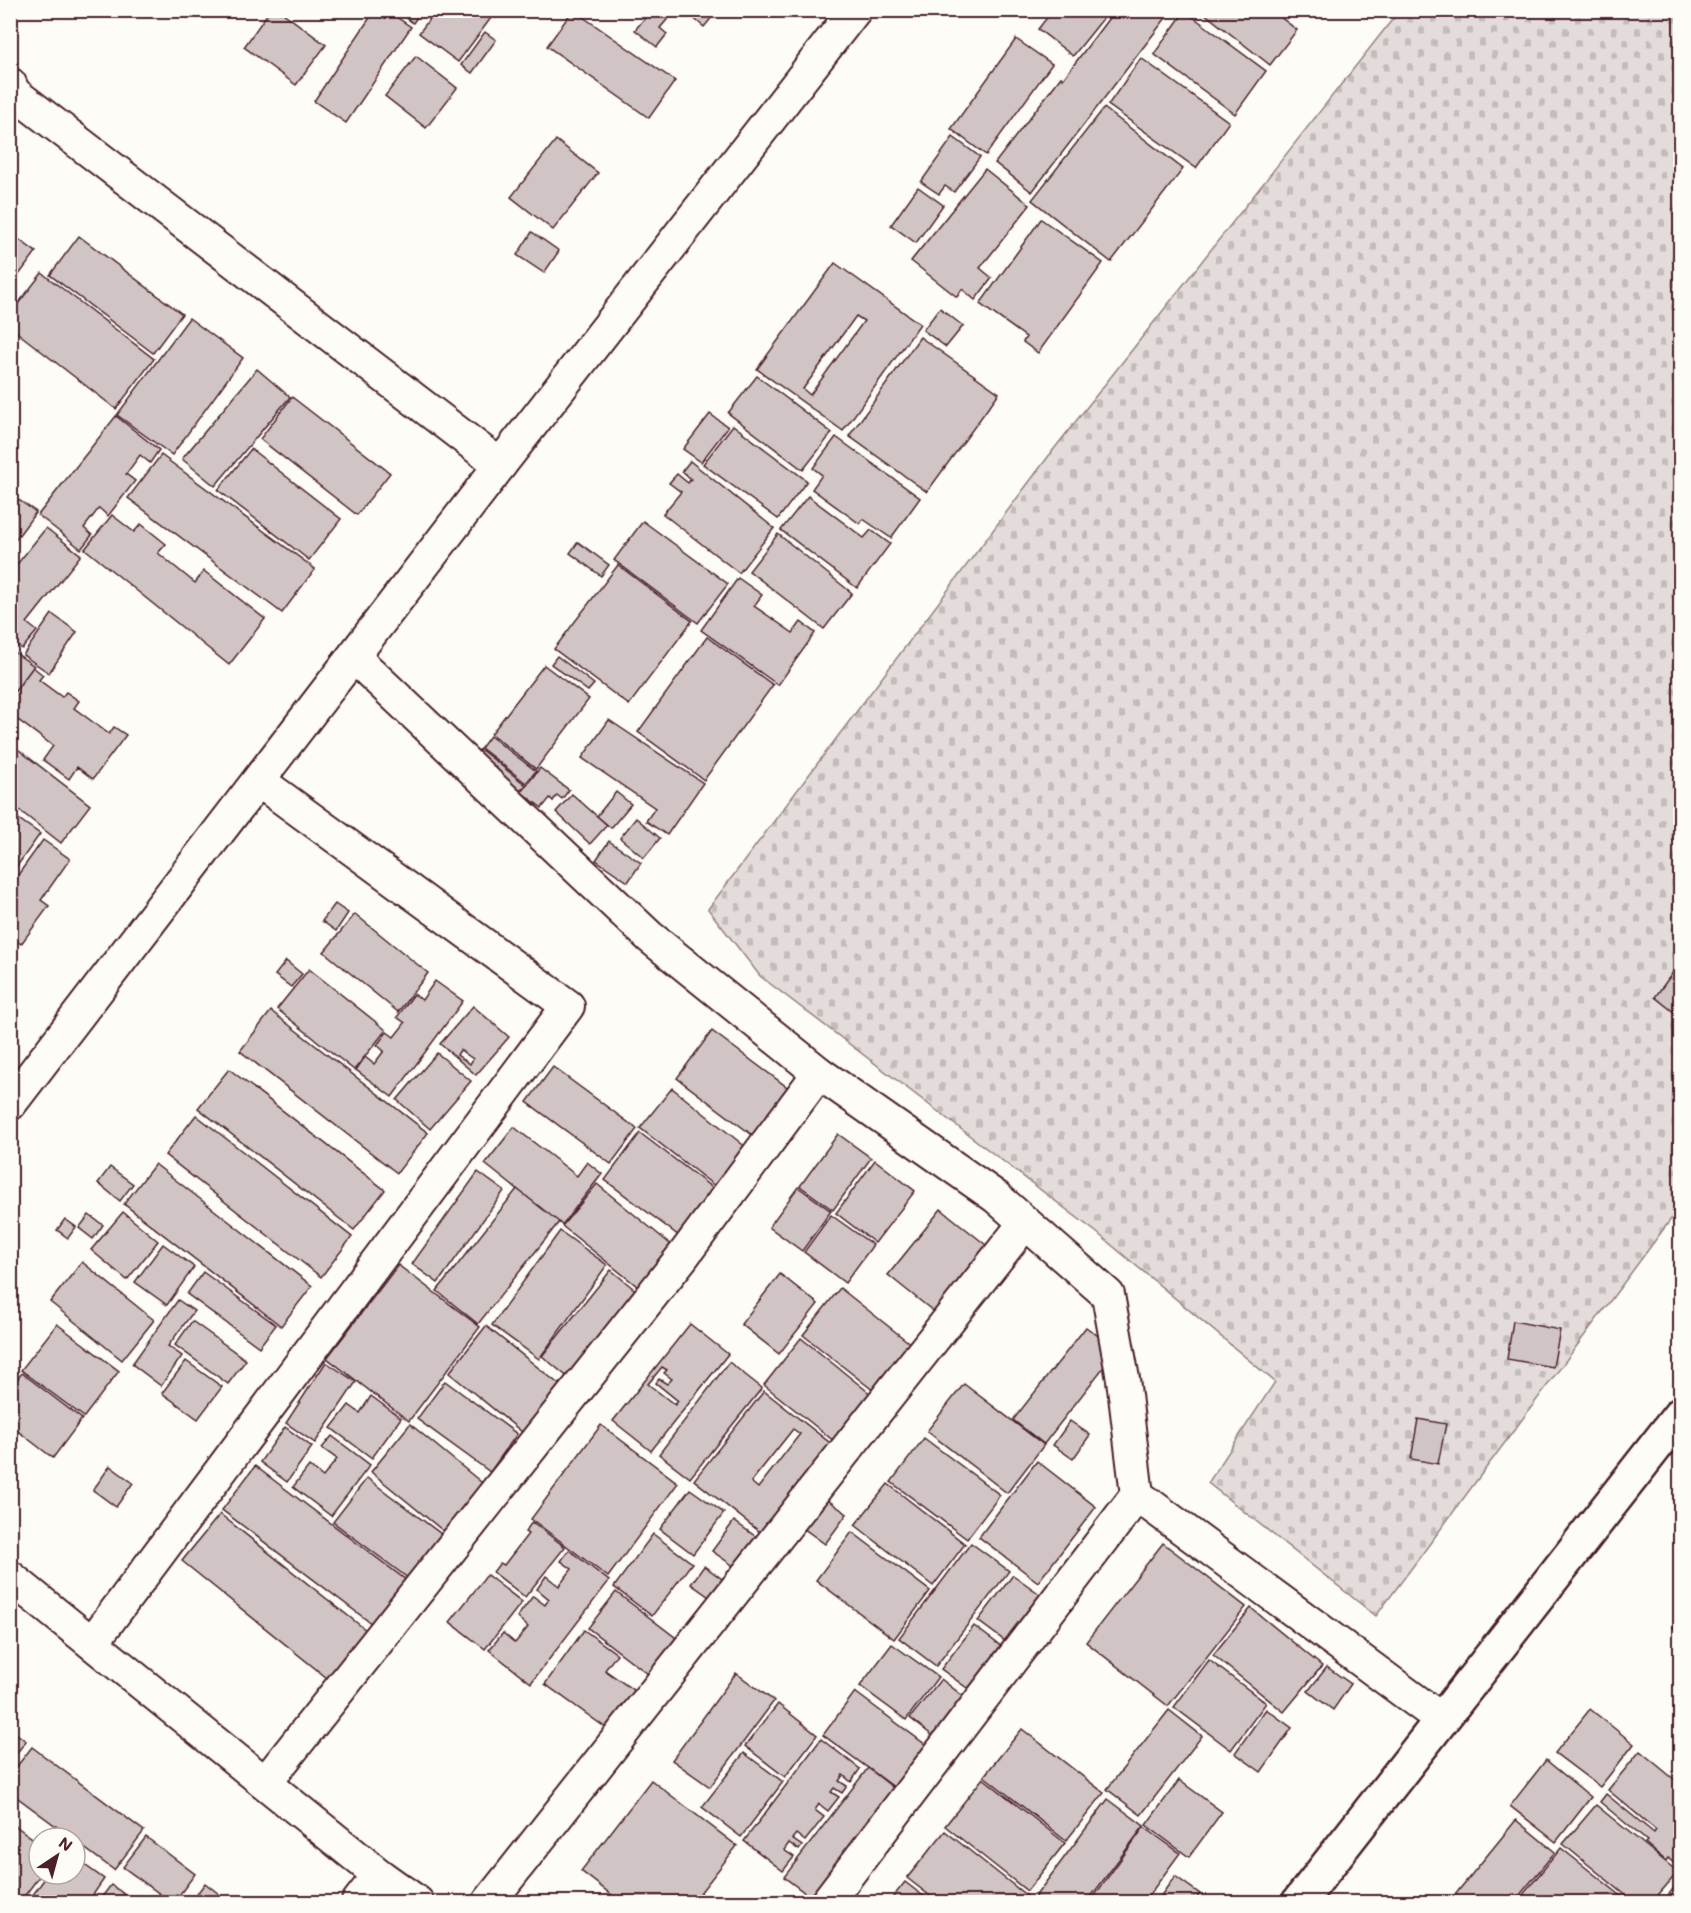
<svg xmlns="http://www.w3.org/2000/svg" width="1691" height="1913" font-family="Mali,sans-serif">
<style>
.cemetery{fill:url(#cemetery-stones);stroke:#967e82;stroke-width:1.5}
.building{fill:#d0c5c4;stroke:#4a1f2b;stroke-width:1.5;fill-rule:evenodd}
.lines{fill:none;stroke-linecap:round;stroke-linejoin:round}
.minor-casing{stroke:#4a1f2b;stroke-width:36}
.tertiary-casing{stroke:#4a1f2b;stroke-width:38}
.minor{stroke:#fdfcf7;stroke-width:32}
.tertiary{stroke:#fdfcf7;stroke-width:33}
</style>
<defs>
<pattern id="cemetery-stones" width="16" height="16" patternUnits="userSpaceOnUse" patternTransform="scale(1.5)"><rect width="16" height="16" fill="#e3dcda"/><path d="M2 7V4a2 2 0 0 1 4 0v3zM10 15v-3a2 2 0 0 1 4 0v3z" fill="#c4bcbb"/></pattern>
</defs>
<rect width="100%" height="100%" fill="#fdfcf7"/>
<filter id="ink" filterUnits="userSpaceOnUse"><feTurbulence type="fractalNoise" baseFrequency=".0167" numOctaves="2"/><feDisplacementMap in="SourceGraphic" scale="12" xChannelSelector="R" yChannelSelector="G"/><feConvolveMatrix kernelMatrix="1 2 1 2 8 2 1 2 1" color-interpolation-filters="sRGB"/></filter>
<g filter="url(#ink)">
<path class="cemetery" d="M1399 11H1680V1207L1376 1616 1208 1483 1275 1382 1096 1232 760 976 708 909 1054 449Z"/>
<g class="building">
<path d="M270 10H279L326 45 296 85 244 47Z"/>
<path d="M375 10H386L411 27 346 123 314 101Z"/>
<path d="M396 10H422L413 23Z"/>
<path d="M436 10H497L458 62 419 33Z"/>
<path d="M573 10 675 81 649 118 547 46Z"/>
<path d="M640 10H665L671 15 660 28 667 34 657 47 635 30 645 18 638 13Z"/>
<path d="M684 10H718L704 27Z"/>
<path d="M1053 10H1110L1073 56 1038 29Z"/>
<path d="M1115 10H1172L1032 192 995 163 1061 77 1063 79Z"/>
<path d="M1200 10H1271L1297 30 1270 65Z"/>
<path d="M1185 11 1266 71 1235 114 1154 54Z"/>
<path d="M485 32 496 40 472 73 461 65Z"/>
<path d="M1016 39 1052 64 986 155 951 129Z"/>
<path d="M416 56 457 88 426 128 385 96Z"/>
<path d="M1141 58 1229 122 1196 168 1108 105Z"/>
<path d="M1104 108 1183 169 1111 262 1032 200Z"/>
<path d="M953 137 980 157 954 192 945 186 939 194 921 182Z"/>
<path d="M556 140 598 173 553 230 511 197Z"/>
<path d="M985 169 1030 205 980 268 992 278 975 300 962 289 957 297 911 261Z"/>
<path d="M918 187 943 205 916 243 891 225Z"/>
<path d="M1041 219 1103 263 1038 353 1023 342 1026 337 980 304Z"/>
<path d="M532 232 559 251 544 273 517 255Z"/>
<path d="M10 233 36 252 10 287Z"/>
<path d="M79 236 182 314 153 353 50 275Z"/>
<path d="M835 263 920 324 843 431 757 369ZM856 316 864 321 810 395 803 389Z"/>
<path d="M42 273 154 359 116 409 10 327V314Z"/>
<path d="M940 308 963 326 946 347 923 330Z"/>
<path d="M189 318 243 358 172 455 117 415Z"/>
<path d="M920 337 999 393 927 492 849 436Z"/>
<path d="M257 369 290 397 215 486 182 459Z"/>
<path d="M757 376 832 433 803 470 728 413Z"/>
<path d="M292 397 390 473 357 515 260 439Z"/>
<path d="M710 414 728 427 701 462 683 449Z"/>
<path d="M116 416 159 450 150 463 140 455 126 474 135 481 108 516 99 508 84 528 92 535 81 549 38 515Z"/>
<path d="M733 425 807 481 778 519 703 464Z"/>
<path d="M836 437 920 498 891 538 863 519 860 524 812 489 822 475 813 468Z"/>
<path d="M251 449 341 519 309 560 218 490Z"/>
<path d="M161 455 315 569 282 613 128 498Z"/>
<path d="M690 461 774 528 739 573 663 514 681 492 669 483 677 474 688 483 691 479 682 471Z"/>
<path d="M10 494 36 512 10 547Z"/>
<path d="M808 496 864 538 871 530 890 544 857 588 781 530Z"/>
<path d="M112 515 134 532 141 524 166 544 158 553 195 583 204 571 265 619 229 665 85 549Z"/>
<path d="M643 521 728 584 698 623 614 560Z"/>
<path d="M46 528 81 555 27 623 37 631 22 649 12 642 10 643V573Z"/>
<path d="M778 534 852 593 824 629 749 571Z"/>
<path d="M578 542 609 565 601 576 570 553Z"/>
<path d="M618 565 692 621 629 705 554 649Z"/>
<path d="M738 578 762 595 754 606 793 633 801 622 815 633 778 685 701 630Z"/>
<path d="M52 614 77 632 49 673 23 655Z"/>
<path d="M707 637 773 685 704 780 638 732Z"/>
<path d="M10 649 34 666 10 698Z"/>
<path d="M557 656 594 684 588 691 551 664Z"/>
<path d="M544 665 589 699 536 769 491 734Z"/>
<path d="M33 667 43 675 39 680 62 697 66 692 79 701 74 708 109 734 114 727 126 735 93 779 77 767 69 779 43 760 53 746 10 714V698Z"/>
<path d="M609 720 703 783 667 835 646 821 655 808 582 758Z"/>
<path d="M490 736 536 771 526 783 481 748Z"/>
<path d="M10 743 90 805 61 843 10 803Z"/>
<path d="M480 749 526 785 520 791 516 787 509 796 468 765Z"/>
<path d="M540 768 569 790 562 799 557 795 553 801 550 798 542 808 521 792Z"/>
<path d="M616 792 631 804 611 828 597 816Z"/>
<path d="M572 794 607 825 590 844 556 812Z"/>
<path d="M10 813 40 834 10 876Z"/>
<path d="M636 818 660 838 644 858 620 838Z"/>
<path d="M43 840 70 859 41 900 49 906 21 944 10 936V886Z"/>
<path d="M609 841 641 863 628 882 596 860Z"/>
<path d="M335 904 348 913 336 931 322 921Z"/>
<path d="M355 914 428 973 398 1012 324 952Z"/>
<path d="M286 961 302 974 291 987 275 975Z"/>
<path d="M1679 964 1680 965V1017L1655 997Z"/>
<path d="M309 969 386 1030 354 1070 277 1009Z"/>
<path d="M435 981 463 1001 392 1097 356 1070 365 1057 374 1064 384 1051 377 1045 387 1032 394 1037 405 1023 397 1017 414 994 422 1000Z"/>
<path d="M473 1006 509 1037 476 1075 440 1044ZM460 1050 473 1059 470 1064 457 1055Z"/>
<path d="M271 1011 428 1133 397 1173 240 1051Z"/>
<path d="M712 1031 791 1090 755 1137 677 1078Z"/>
<path d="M437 1053 471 1081 430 1129 397 1100Z"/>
<path d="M553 1067 637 1129 611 1164 527 1102Z"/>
<path d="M229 1069 385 1190 354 1230 198 1108Z"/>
<path d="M672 1088 747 1148 716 1187 640 1128Z"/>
<path d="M196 1115 352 1237 321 1277 165 1155Z"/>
<path d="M514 1127 577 1176 587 1162 602 1174 562 1225 485 1164Z"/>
<path d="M640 1133 719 1193 683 1239 605 1180Z"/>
<path d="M838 1134 871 1158 833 1210 800 1186Z"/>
<path d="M875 1160 915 1191 875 1243 836 1213Z"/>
<path d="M155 1164 312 1286 281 1326 124 1204Z"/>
<path d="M110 1167 133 1184 120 1201 98 1183Z"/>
<path d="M478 1172 504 1191 438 1283 412 1264Z"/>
<path d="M597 1184 680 1252 647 1294 562 1226Z"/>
<path d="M798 1187 831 1211 802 1251 769 1227Z"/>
<path d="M517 1189 559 1222 478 1324 437 1291Z"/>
<path d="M941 1209 996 1253 943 1319 888 1275Z"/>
<path d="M123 1212 158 1241 127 1280 91 1250Z"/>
<path d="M89 1215 103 1225 93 1239 79 1228Z"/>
<path d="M831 1215 873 1245 845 1283 804 1252Z"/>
<path d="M65 1219 76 1227 68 1238 57 1230Z"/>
<path d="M560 1231 607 1265 539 1359 492 1325Z"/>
<path d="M163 1244 194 1267 167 1305 135 1282Z"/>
<path d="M82 1262 154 1320 122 1360 50 1302Z"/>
<path d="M398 1265 480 1327 409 1421 327 1358Z"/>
<path d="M611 1270 639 1293 570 1379 542 1356Z"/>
<path d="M203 1272 276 1325 259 1347 187 1294Z"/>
<path d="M780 1274 818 1304 779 1354 741 1324Z"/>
<path d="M840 1288 921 1352 884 1399 803 1335Z"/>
<path d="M178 1300 194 1311 168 1346 182 1356 161 1386 132 1364Z"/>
<path d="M192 1321 246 1360 228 1384 175 1345Z"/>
<path d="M1513 1321 1560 1330 1553 1367 1507 1359Z"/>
<path d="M57 1324 119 1371 84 1417 21 1370Z"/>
<path d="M690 1324 728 1354 651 1451 613 1421ZM662 1367 667 1370 664 1373 672 1379 667 1384 659 1379 656 1383 678 1401 675 1405 648 1384Z"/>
<path d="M486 1326 565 1389 527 1436 449 1373Z"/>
<path d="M1086 1327 1117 1350 1044 1444 1013 1420Z"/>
<path d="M801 1338 882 1403 845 1450 764 1385Z"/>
<path d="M186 1361 222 1387 198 1419 162 1393Z"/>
<path d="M326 1362 356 1382 315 1443 286 1423Z"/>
<path d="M729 1362 762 1388 690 1478 659 1454Z"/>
<path d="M22 1373 82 1419 53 1458 10 1425V1388Z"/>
<path d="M445 1381 517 1434 490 1472 417 1419Z"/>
<path d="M964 1384 1044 1445 1007 1493 927 1431Z"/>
<path d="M764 1391 839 1450 769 1539 694 1480ZM793 1429 800 1434 758 1488 751 1482Z"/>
<path d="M371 1396 401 1418 372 1458 331 1428 349 1405 360 1413Z"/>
<path d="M1418 1419 1446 1424 1438 1464 1411 1459Z"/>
<path d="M1070 1421 1090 1435 1073 1459 1053 1445Z"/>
<path d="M410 1424 492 1491 453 1539 371 1472Z"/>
<path d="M601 1425 678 1483 608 1577 531 1519Z"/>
<path d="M285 1427 312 1447 287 1482 260 1462Z"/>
<path d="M332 1436 370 1465 331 1516 293 1487 309 1466 323 1477 337 1459 322 1448Z"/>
<path d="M924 1438 1000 1495 967 1539 891 1482Z"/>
<path d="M1037 1461 1096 1507 1038 1582 979 1537Z"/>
<path d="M110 1466 133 1483 116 1507 93 1490Z"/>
<path d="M255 1466 410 1583 376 1627 222 1510Z"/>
<path d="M367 1478 449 1540 416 1584 333 1522Z"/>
<path d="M888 1484 965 1544 933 1586 855 1525Z"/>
<path d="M690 1489 724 1513 693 1554 660 1529Z"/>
<path d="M825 1498 847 1514 825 1544 803 1528Z"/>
<path d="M220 1514 376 1638 337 1686 182 1561Z"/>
<path d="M734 1521 759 1539 738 1569 712 1551Z"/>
<path d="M532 1522 565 1547 525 1597 493 1572 500 1563 504 1565 528 1534 525 1532Z"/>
<path d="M852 1532 930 1591 894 1639 816 1580Z"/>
<path d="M653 1534 692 1563 652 1616 614 1587Z"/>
<path d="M971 1543 1009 1571 936 1666 899 1638Z"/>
<path d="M1163 1543 1246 1607 1168 1706 1086 1642Z"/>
<path d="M569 1550 609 1581 531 1683 489 1650 503 1633 515 1643 528 1627 517 1617 533 1596 545 1605 549 1599 537 1589 546 1576 559 1586 572 1569 561 1561Z"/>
<path d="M704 1566 732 1586 719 1604 691 1584Z"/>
<path d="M487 1575 522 1602 485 1649 450 1622Z"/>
<path d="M1013 1575 1048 1600 1013 1647 978 1621Z"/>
<path d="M616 1592 680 1641 652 1677 588 1628Z"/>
<path d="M1251 1608 1322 1666 1284 1712 1213 1655Z"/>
<path d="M1680 1616V1633L1673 1627Z"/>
<path d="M974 1626 1010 1653 978 1696 941 1669Z"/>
<path d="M584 1630 617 1654 605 1670 640 1695 613 1733 545 1684Z"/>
<path d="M892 1644 938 1677 906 1720 860 1686Z"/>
<path d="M1209 1660 1266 1703 1231 1750 1174 1707Z"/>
<path d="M1327 1667 1351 1684 1333 1710 1308 1691Z"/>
<path d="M736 1673 774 1701 710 1787 672 1760Z"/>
<path d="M941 1679 973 1704 942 1743 910 1718Z"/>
<path d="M855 1692 930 1748 898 1790 823 1735Z"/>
<path d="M778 1704 817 1735 785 1777 745 1746Z"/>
<path d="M1266 1709 1292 1728 1261 1772 1235 1753Z"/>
<path d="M1590 1709 1634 1744 1600 1787 1555 1753Z"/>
<path d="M1169 1710 1202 1736 1141 1815 1107 1789Z"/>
<path d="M10 1729 26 1741 10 1762Z"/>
<path d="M1022 1729 1104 1793 1066 1841 984 1776Z"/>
<path d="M821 1739 860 1769 851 1782 843 1775 839 1781 847 1786 842 1793 834 1788 831 1792 839 1797 828 1811 819 1804 815 1810 824 1817 805 1841 796 1834 792 1839 802 1846 799 1850 789 1843 784 1850 794 1857 783 1871 744 1841Z"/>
<path d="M32 1747 144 1831 114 1870 75 1841V1838H72L10 1792V1775Z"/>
<path d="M1640 1751 1680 1784V1849L1677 1847 1674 1850 1680 1856V1869L1668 1858 1666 1861 1645 1843 1647 1841 1600 1802 1606 1794 1654 1833 1656 1830 1608 1790Z"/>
<path d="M744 1753 783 1782 741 1837 702 1807Z"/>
<path d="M1546 1760 1591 1797 1556 1842 1510 1806Z"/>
<path d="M868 1768 905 1797 817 1902 784 1877Z"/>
<path d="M983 1778 1065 1843 1027 1891 945 1826Z"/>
<path d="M651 1780 737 1846 693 1902H621L581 1871Z"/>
<path d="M1179 1780 1222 1812 1189 1857 1146 1825Z"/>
<path d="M1108 1799 1144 1826 1087 1902H1031Z"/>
<path d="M1596 1805 1678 1872 1652 1902H1634L1563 1844Z"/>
<path d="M1516 1820 1555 1852 1514 1902H1452L1450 1901Z"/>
<path d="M10 1822 39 1843V1874H41L20 1902 10 1896Z"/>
<path d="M1144 1827 1180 1853 1144 1902H1090Z"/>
<path d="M945 1831 1027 1896 1022 1902H938L907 1878Z"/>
<path d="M146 1837 195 1874 174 1902H171L123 1867Z"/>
<path d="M1561 1848 1629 1902H1517Z"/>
<path d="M75 1858 104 1879 88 1902H41L32 1896 48 1874H75Z"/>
<path d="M1175 1876 1200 1894 1194 1902H1168L1160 1897Z"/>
<path d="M1680 1880V1902H1663Z"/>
<path d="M905 1882 931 1902H889Z"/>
<path d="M205 1883 219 1894 212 1902H191Z"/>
<path d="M111 1885 136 1902H98Z"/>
</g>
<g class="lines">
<defs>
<g id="minor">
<path d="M10 84 14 93 500 465"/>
<path d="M354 657 650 937 819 1073 996 1197 1108 1295 1123 1379 1137 1495 1442 1720"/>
<path d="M10 1104 500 465 855 10"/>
<path d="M10 1577 379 1875 417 1902"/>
<path d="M92 1643 568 1006 259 781"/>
<path d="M266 1782 683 1256 819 1073"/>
<path d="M358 1902 379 1875"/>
<path d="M489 1902 1025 1223"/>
<path d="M827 1902 1137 1495"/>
</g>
<path id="tertiary" d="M1299 1902 1680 1415"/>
</defs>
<use href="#minor" class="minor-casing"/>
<use href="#tertiary" class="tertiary-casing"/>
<use href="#minor" class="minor"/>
<use href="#tertiary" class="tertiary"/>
</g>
</g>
<rect width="1691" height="1913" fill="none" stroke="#fdfcf7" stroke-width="36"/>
<rect x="18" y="18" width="1655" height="1877" fill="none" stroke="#4a1f2b" stroke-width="2" filter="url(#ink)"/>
<g transform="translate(57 1856) rotate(36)"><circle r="28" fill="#fdfcf7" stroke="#b5a4a5" stroke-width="1.5"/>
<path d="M0-4.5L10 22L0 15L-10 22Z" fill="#4a1f2b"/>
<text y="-9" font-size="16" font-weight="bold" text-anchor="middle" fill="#4a1f2b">N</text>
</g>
</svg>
